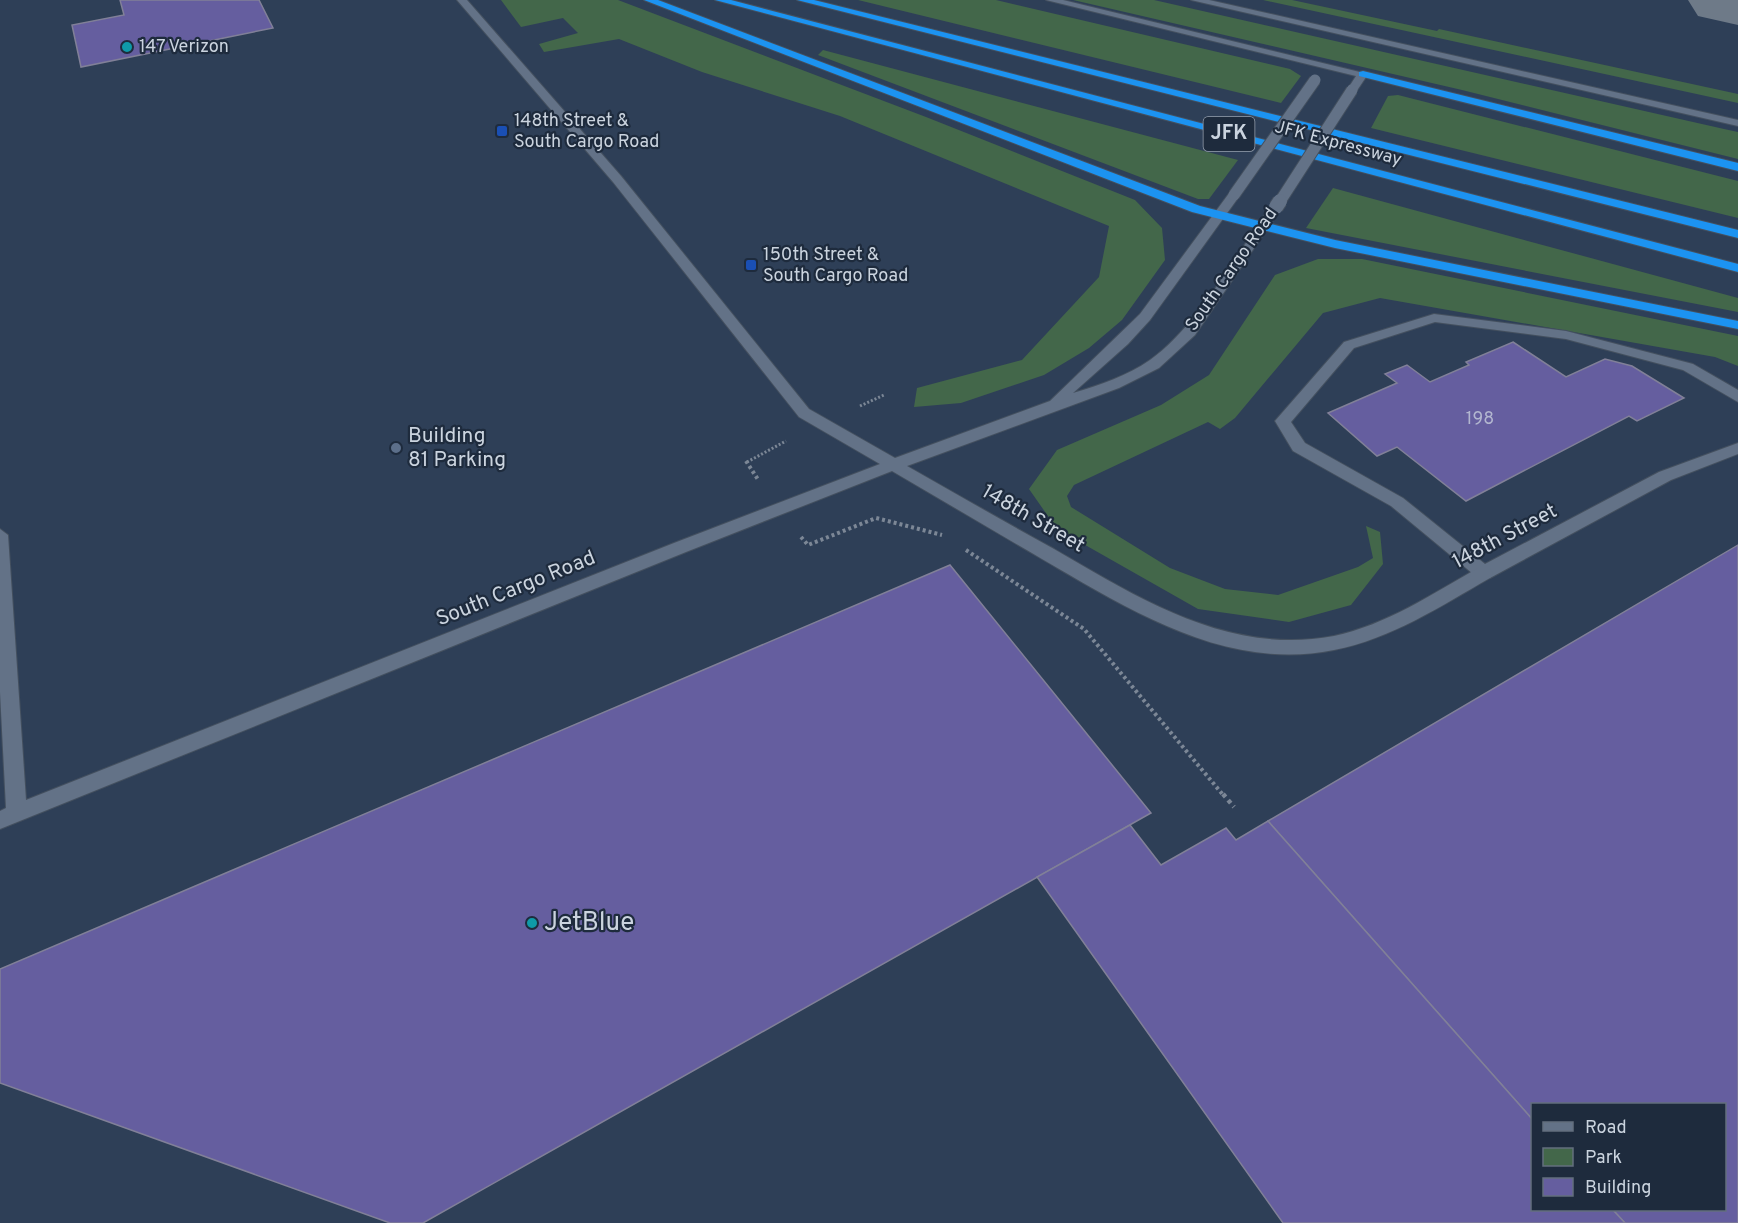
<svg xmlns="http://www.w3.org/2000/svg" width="1738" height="1223" font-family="Overpass,sans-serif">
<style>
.built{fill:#2e3f57;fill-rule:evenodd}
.green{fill:#43674a}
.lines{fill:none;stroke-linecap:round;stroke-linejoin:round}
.taxiway{fill:#6e7a88;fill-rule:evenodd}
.building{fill:#655e9f;stroke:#818098;stroke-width:1.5}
.lane-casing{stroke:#44505f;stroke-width:2}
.street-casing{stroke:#44505f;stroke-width:2}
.highway-casing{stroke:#44505f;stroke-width:2}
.path-far2{stroke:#7c8796;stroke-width:3;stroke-dasharray:2 2;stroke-linecap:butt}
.path-far1{stroke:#7c8796;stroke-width:4;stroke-dasharray:3 3;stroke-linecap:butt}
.path{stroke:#7c8796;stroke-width:4.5;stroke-dasharray:4 4;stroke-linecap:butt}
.lane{fill:#637287;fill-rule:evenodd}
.street{fill:#637287;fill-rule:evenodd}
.highway{fill:#1c93f1;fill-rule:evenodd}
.street-bridge-far1-casing{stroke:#44505f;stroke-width:13;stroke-linecap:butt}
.street-bridge-casing{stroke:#44505f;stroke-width:16;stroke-linecap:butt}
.street-bridge-far1{stroke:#637287;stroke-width:11}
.street-bridge{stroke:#637287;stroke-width:14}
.culture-dot{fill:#0f9aa8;stroke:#1e2b3d;stroke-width:2}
.transit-dot{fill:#1a4fb4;stroke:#1e2b3d;stroke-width:2}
.service-dot{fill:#5c6f8a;stroke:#1e2b3d;stroke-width:2}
.labels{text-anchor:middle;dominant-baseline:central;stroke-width:4.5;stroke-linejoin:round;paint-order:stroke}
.far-poi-label{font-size:18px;fill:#cbd4df;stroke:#1e2b3d;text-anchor:start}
.far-street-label{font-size:18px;fill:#cbd4df;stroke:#1e2b3d}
.number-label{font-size:18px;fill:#b2b6cf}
.shield{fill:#1e2b3d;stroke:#97a1ae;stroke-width:1.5}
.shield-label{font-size:20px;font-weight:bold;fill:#cbd4df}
.poi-label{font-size:21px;fill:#cbd4df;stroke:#1e2b3d;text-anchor:start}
.street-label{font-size:21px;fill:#cbd4df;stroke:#1e2b3d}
.near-poi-label{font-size:26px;fill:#cbd4df;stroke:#1e2b3d;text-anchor:start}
</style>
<rect width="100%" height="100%" fill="#283547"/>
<path class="built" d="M0 0H1738V1223H0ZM1532 1104H1724V1210H1532Z"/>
<g class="green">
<path d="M501 0H618L926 117 1135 200 1162 228 1165 260 1122 320 1089 348 1044 375 961 403 914 407 917 388 1022 360 1099 277 1109 226 840 116 702 72 619 39 544 52 539 44 578 33 563 18 521 27Z"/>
<path d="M858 0H996L1290 69 1301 76 1281 103Z"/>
<path d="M1073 0H1154L1724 129 1738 132V159L1462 90Z"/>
<path d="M1263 0H1292L1437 31 1439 29 1738 94V103Z"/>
<path d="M823 50 1238 160 1209 199H1198L818 55Z"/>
<path d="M1398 95 1738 181V218L1371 128 1388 96Z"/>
<path d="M1333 188 1738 298V312L1306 228Z"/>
<path d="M1318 259H1362L1738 336V366L1715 357 1380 298 1323 313 1235 418 1220 429 1208 422 1074 485 1067 496 1071 507 1170 568 1225 589 1278 595 1358 567 1373 558 1366 526 1380 532 1383 564 1351 605 1289 622 1198 609 1057 529 1029 489 1057 450 1161 405 1209 375 1275 275Z"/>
</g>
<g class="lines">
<path class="taxiway" d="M1688 0H1738V25L1698 16Z"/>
</g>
<g class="building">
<path d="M120 0H259L273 28 81 67 72 25 124 15Z"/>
<path d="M1513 342 1566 377 1605 359 1632 366 1684 398 1637 421 1629 416 1466 501 1397 447 1377 456 1328 413 1397 383 1385 374 1407 365 1430 382 1469 365 1466 362Z"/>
<path d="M1738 545V1223H1625L1613 1210H1724V1104H1532V1119L1268 821Z"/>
<path d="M950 565 1151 813 423 1223H390L0 1083V969Z"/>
<path d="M1268 821 1532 1119V1210H1613L1625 1223H1283L1037 877 1130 825 1161 865 1226 828 1236 840Z"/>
</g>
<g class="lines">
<defs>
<g id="lane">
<path d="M1191 0H1209L1738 120V126Z"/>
<path d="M1434 314 1566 331 1693 364 1738 390V402L1683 370 1566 339 1435 322 1354 348 1291 422 1305 443 1403 498 1485 564 1659 472 1738 443V454L1671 480 1490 578H1478L1391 506 1293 451 1275 421 1344 342Z"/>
</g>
<g id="street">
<path d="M457 0H467L621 176 809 409 895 458 1050 401 1140 314 1230 192H1238V198L1150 320 1128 344 1073 393C1100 385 1127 376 1150 360 1196 328 1238 252 1272 204H1280L1282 207 1195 335 1159 368 1119 388 907 466C956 494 1005 522 1054 549 1140 599 1230 656 1334 636 1386 625 1432 594 1478 568H1490L1493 573 1490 578C1441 606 1391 639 1334 650 1227 672 1130 610 1042 559 992 530 942 500 892 471L686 552 0 829V811L6 808 0 692V529L8 535 26 800 674 543 880 464 799 417 613 182Z"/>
<path d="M1046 0H1063L1368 74 1356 92 1352 93 1347 90 1356 76Z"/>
</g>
<g id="highway">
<path d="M644 0H658L1200 206 1335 240 1738 321V329L1335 248 1192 212Z"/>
<path d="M715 0H731L1738 264V272Z"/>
<path d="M797 0H814L1738 230V238Z"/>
<path d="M1363 71 1738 163V171L1359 76V72Z"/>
</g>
</defs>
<use href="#lane" class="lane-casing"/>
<use href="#street" class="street-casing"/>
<use href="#highway" class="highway-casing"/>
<g class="path-far2">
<path d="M860 406 884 395"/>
<path d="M747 462 786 441"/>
</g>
<g class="path-far1">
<path d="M746 461 759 481"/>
<path d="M801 537 808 545 876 518 942 535"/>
<path d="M966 550 1084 629 1224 796"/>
</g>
<path class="path" d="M1223 794 1234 807"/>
<use href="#lane" class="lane"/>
<use href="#street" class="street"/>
<use href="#highway" class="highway"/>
<defs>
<g id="street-bridge-far1">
<path d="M1234 195 1315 80"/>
<path d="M1279 203 1352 90"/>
</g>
<path id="street-bridge" d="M1276 207 1280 201"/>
</defs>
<use href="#street-bridge-far1" class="street-bridge-far1-casing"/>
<use href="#street-bridge" class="street-bridge-casing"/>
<use href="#street-bridge-far1" class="street-bridge-far1"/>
<use href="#street-bridge" class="street-bridge"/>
</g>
<g class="culture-dot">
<circle cx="127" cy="47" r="6"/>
<circle cx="532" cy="923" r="6"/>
</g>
<g class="transit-dot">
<rect x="496" y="125" width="12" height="12" rx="3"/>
<rect x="745" y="259" width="12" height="12" rx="3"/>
</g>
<circle class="service-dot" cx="396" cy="448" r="6"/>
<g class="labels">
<g class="far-poi-label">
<text x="139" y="47">147 Verizon</text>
<text x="514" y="121">148th Street &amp;<tspan x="514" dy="21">South Cargo Road</tspan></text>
<text x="763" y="255">150th Street &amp;<tspan x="763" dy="21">South Cargo Road</tspan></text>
</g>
<g class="far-street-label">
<text transform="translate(1338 144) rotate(15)">JFK Expressway</text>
<text transform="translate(1232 270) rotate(-55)">South Cargo Road</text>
</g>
<g class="number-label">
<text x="1480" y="419">198</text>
</g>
<rect class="shield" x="1203.5" y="117" width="51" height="34" rx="4.5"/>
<g class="shield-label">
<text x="1229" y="134">JFK</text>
</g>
<g class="poi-label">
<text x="408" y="436">Building<tspan x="408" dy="24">81 Parking</tspan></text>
</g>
<g class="street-label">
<text transform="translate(1033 519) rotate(30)">148th Street</text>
<text transform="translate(1505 537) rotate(-28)">148th Street</text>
<text transform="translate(516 589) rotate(-22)">South Cargo Road</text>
</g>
<g class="near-poi-label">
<text x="544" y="923">JetBlue</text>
</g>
</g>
<rect x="1531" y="1103" width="195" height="108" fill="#1e2b3d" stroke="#636f7e" stroke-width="1.5"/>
<rect x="1543" y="1122" width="30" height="9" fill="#637287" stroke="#636f7e" stroke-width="1.5"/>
<text x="1585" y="1133" font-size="18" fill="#cbd4df">Road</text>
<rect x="1543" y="1148" width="30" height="18" fill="#43674a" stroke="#636f7e" stroke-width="1.5"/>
<text x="1585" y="1163" font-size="18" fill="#cbd4df">Park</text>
<rect x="1543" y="1178" width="30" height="18" fill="#655e9f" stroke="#636f7e" stroke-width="1.5"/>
<text x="1585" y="1193" font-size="18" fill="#cbd4df">Building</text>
</svg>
